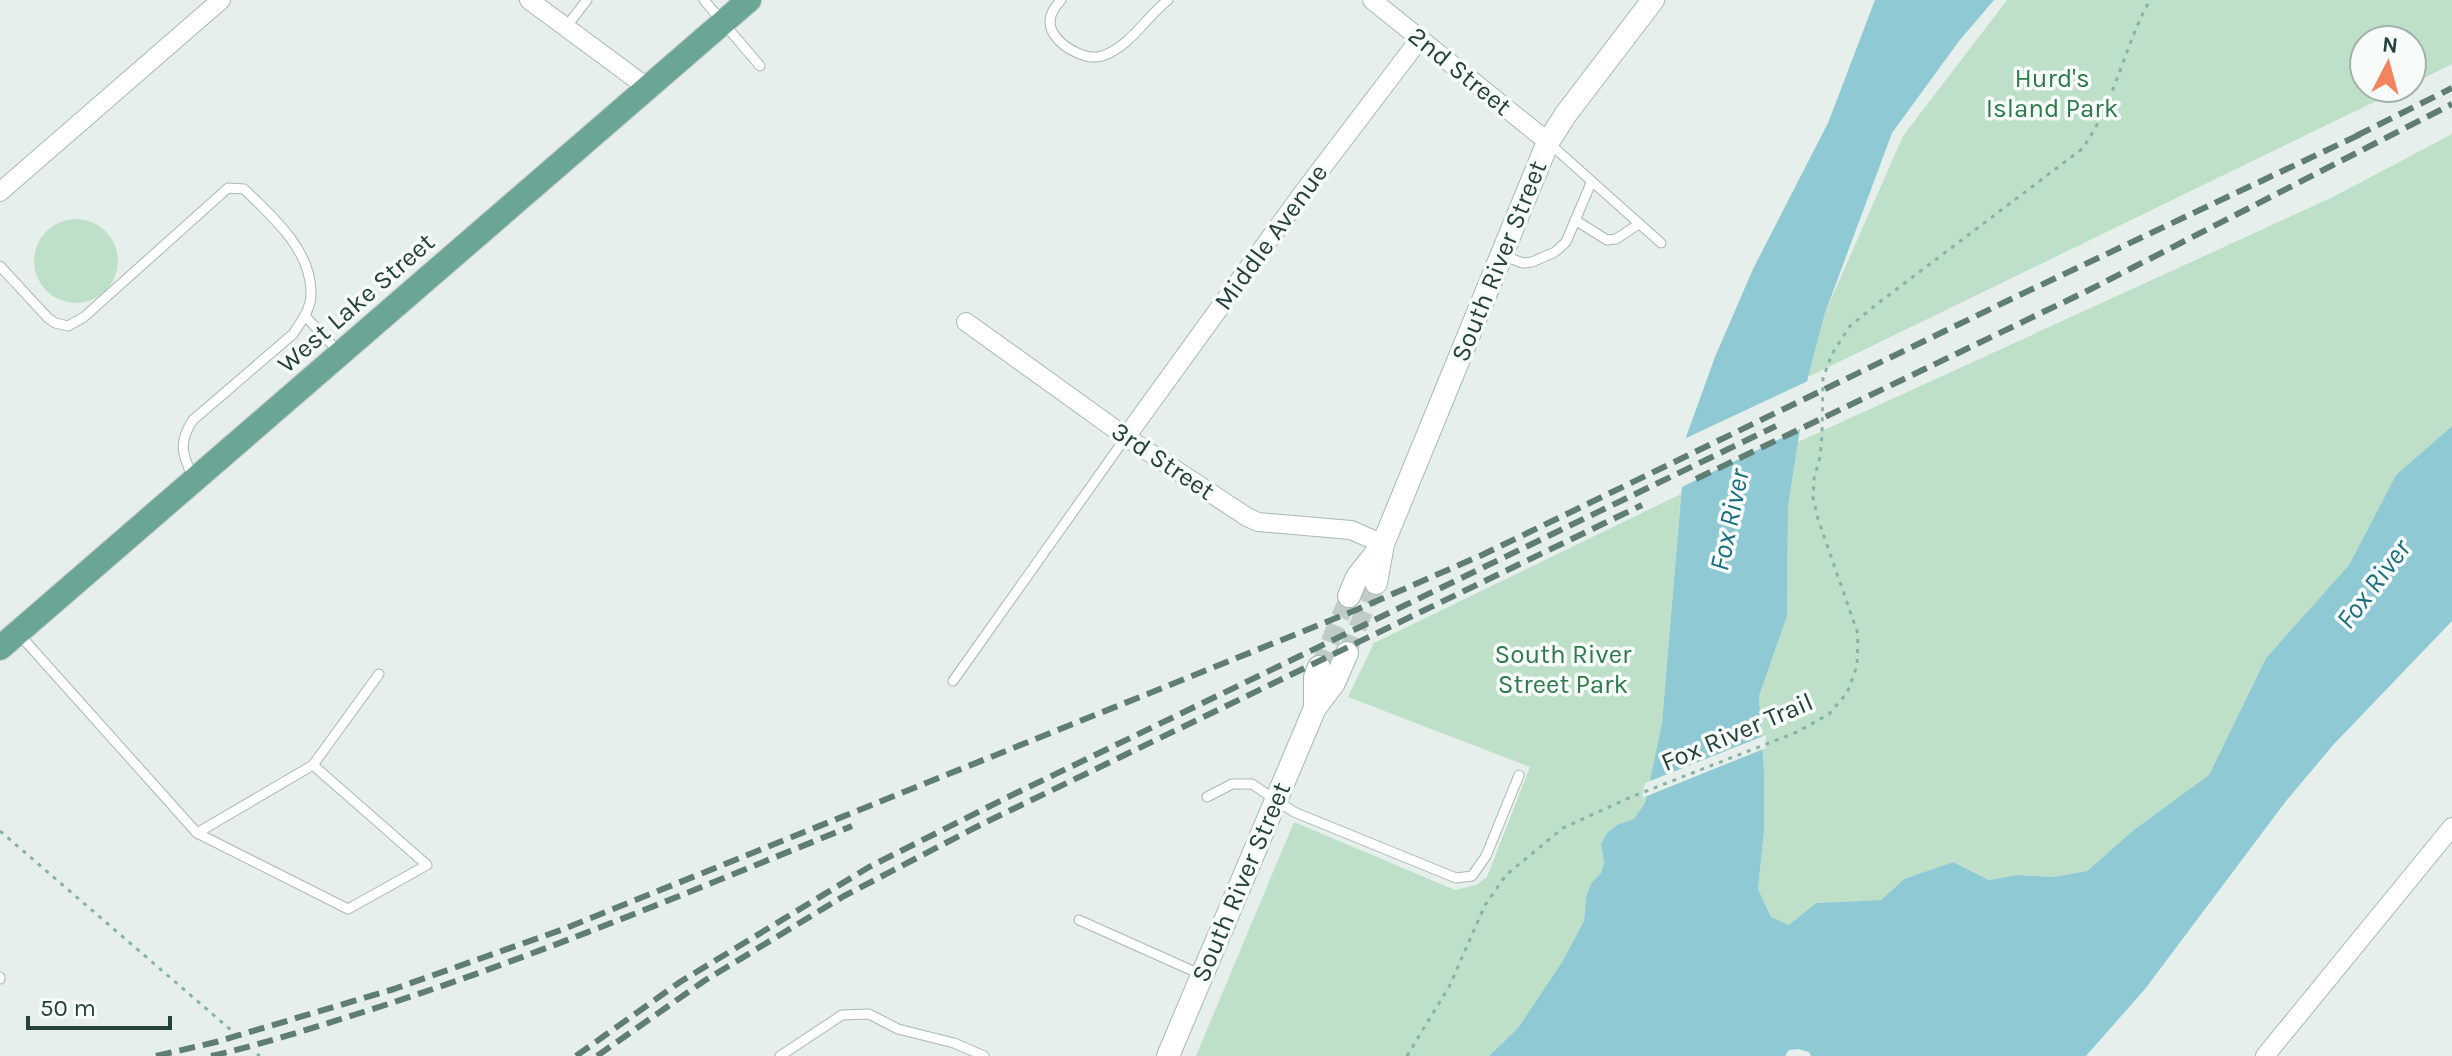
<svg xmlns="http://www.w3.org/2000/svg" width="2452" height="1056" font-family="Karla,sans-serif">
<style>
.green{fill:#bfe0c8}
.water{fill:#8ec9d4}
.pier{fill:#e6efeb}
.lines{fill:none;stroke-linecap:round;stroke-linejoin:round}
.minor-tunnel{stroke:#bfccc8;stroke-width:18;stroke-dasharray:18 9;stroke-linecap:butt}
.service-casing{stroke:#a8b8b2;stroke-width:11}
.minor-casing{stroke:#a8b8b2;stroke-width:20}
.tertiary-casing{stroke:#a8b8b2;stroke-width:24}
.primary-casing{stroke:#c2cac8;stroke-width:26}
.path{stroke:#86b3a5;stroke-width:3;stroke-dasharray:4 6;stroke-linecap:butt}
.service{stroke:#fff;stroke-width:9}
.minor{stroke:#fff;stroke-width:18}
.tertiary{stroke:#fff;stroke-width:22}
.primary{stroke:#6aa596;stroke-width:24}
.rail{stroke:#5f7d75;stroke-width:6;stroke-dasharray:16 8;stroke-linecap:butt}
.labels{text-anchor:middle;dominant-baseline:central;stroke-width:7;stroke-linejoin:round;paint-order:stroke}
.street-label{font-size:26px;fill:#24423a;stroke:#f7fbf9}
.park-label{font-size:26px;fill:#2d7a4b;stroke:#f7fbf9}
.water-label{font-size:28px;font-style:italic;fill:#1c6f80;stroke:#f7fbf9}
</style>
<rect width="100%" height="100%" fill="#e6efeb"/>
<g class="green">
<path d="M2007 0H2452V64L2412 84V40H2364V88H2403L1808 377 1825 313 1903 136Z"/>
<path d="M2452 134V426L2396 475 2349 565 2266 658 2209 775 2135 829 2087 871 2053 877 2018 875 1989 880 1953 862 1904 879 1881 900 1816 903 1789 926 1771 917 1758 889 1764 831V772L1759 696 1787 616 1788 507 1798 442 2333 197Z"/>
<circle cx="76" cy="261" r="42"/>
<path d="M1681 494 1662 723 1645 803 1634 819 1617 825 1607 833 1601 844 1604 863 1601 873 1592 882 1586 896 1584 921 1562 962 1518 1028 1489 1056H1196L1294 822 1455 890 1476 885 1487 877 1530 767 1348 697 1374 643Z"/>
</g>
<path class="water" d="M1875 0H1994L1959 41 1892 133 1825 313 1808 377 1788 507 1787 616 1759 696 1764 772V831L1758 889 1771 917 1789 925 1816 903 1881 900 1904 879 1953 862 1989 880 2018 875 2053 877 2087 871 2135 829 2209 775 2266 658 2349 565 2396 475 2452 426V621L2334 744 2286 801 2145 989 2086 1056H1811L1809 1052 1798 1049 1789 1050 1785 1056H1489L1518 1028 1562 962 1584 921 1586 896 1592 882 1601 873 1604 863 1601 844 1607 833 1617 825 1634 819 1645 803 1662 723 1686 437 1715 357 1753 269 1828 123Z"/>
<g class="pier">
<path d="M1812 379 1804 427 1678 489 1682 440Z"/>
<path d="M1766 735V748L1642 798 1645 783Z"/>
</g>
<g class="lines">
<g class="minor-tunnel">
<path d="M1347 653 1376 583"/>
<path d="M1319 667 1349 596"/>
</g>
<defs>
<g id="service">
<path d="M704 0 760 66"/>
<path d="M1061 0C1056 6 1050 13 1050 22 1050 42 1084 62 1102 56 1131 46 1145 18 1168 0"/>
<path d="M566 27 587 0"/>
<path d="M1550 144 1661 243"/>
<path d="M1575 220 1607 240 1616 239 1639 224"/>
<path d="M1501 255 1523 263 1532 262 1555 252 1566 242 1591 183"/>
<path d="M0 266 48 318 55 323 68 326 84 317 228 188 244 189C273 217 312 251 311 294 311 309 301 322 293 334L193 420C178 442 182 455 193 477"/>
<path d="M305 316 339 352"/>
<path d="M18 633 197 833 348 909 427 865 313 765 379 674"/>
<path d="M953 681 1126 437"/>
<path d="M1207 797 1232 784H1252L1294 812 1456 878 1472 876 1486 856 1519 775"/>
<path d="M197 833 313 765"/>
<path d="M1079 920 1202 975"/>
<path d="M0 977V979"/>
<path d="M780 1056 842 1015 869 1014 898 1029 954 1043 984 1056"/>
</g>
<g id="minor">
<path d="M529 0 648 88"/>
<path d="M1372 0 1548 142"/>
<path d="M0 192 221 0"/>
<path d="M966 322 1126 437 1247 517 1258 522 1351 530 1383 544"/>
<path d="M1126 437 1302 194 1419 40"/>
<path d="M2265 1056 2452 827"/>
</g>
<g id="tertiary">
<path d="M1376 583 1383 544 1548 142 1566 114 1653 0"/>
<path d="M1349 596 1357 577 1380 548"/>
<path d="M1315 708V677L1319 667"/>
<path d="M1168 1056 1315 708 1334 683 1347 653"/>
</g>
<path id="primary" d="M0 648 749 0"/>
</defs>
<use href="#service" class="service-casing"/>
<use href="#minor" class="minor-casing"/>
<use href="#tertiary" class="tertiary-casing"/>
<use href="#primary" class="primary-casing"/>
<g class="path">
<path d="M0 831 231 1030"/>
<path d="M257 1054 260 1056"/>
<path d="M1407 1056 1450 985 1485 905 1506 875 1563 828 1631 797 1797 732 1829 714 1847 693 1857 666 1858 634 1818 519 1813 498 1814 479 1820 457 1822 435 1823 378 1832 354 1850 326 1877 304 2082 149C2115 103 2123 48 2150 0"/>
</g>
<use href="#service" class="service"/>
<use href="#minor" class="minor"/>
<use href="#tertiary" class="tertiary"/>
<use href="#primary" class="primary"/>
<g class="rail">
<path d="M2356 136 2452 88"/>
<path d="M1696 479 2089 290 2452 104"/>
<path d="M156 1056 216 1042 394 989 561 930 1356 610 1482 555 2007 301 2363 133"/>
<path d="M211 1056C260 1045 309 1029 357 1014 526 961 688 892 852 826"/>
<path d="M576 1056 680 982 869 867 1006 798 1776 426"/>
<path d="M597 1056 704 981 844 896 982 824 1642 505"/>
</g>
</g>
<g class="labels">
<g class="street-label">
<text transform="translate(1460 71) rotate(39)">2nd Street</text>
<text transform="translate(1271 237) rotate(-54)">Middle Avenue</text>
<text transform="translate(1499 261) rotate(-68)">South River Street</text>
<text transform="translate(356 303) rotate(-41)">West Lake Street</text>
<text transform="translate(1163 461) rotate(34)">3rd Street</text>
<text transform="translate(1737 732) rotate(-23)">Fox River Trail</text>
<text transform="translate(1241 882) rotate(-67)">South River Street</text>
</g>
<g class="park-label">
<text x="2052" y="78">Hurd's<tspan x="2052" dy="30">Island Park</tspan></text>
<text x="1563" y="654">South River<tspan x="1563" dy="30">Street Park</tspan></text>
</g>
<g class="water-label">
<text transform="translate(1729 520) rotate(-78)">Fox River</text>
<text transform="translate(2373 584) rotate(-53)">Fox River</text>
</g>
</g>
<g transform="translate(2388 64) rotate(6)"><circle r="38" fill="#f7fbf9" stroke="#a3b1ad" stroke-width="2"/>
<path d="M0-6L14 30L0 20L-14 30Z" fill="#f4845f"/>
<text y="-12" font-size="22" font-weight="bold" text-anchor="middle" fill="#24423a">N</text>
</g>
<path d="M28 1016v12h142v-12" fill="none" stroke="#24423a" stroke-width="4"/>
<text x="40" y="1016" font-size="24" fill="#24423a" stroke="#f7fbf9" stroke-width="6" paint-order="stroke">50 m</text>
</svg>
